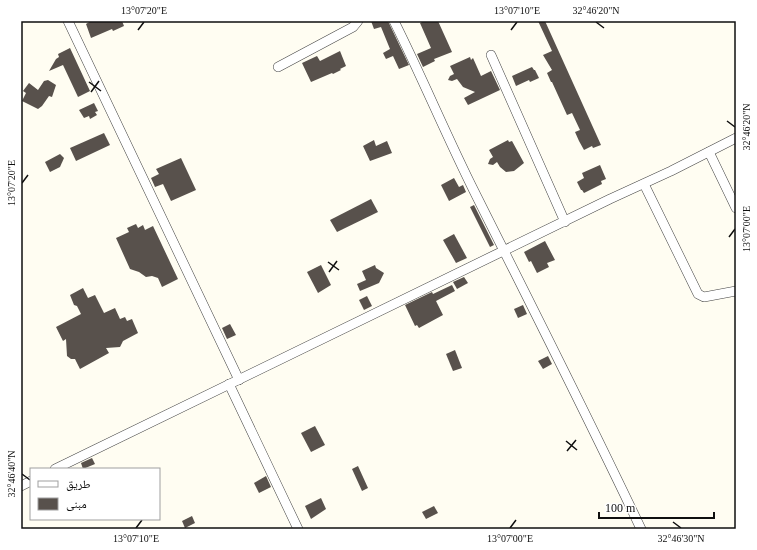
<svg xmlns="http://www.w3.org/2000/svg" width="757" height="550" font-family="'Times New Roman','Noto Naskh Arabic',serif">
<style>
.building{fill:#58514c}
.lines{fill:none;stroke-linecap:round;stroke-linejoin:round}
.minor-casing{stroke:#424242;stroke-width:10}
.minor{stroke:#fff;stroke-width:9}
.ticks{fill:none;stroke:#0f0f0f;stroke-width:1.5}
.neatline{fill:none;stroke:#0f0f0f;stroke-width:1.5}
.ticks-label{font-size:10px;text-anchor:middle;fill:#0f0f0f}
</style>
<rect width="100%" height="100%" fill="#fffdf2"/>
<g class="building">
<path d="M91 21H122L124 26 113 31 112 29 91 38 86 24Z"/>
<path d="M371 21H388L409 65 399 69 393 56 386 59 383 53 390 49 381 27 374 29Z"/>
<path d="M424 21H438L452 52 434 59 435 61 423 67 417 54 431 48 420 23Z"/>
<path d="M538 21H545L601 145 593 148 592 146 584 150 579 141 575 132 580 130 572 113 567 115 552 82H551L547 73 552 70 543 55 552 51Z"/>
<path d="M70 48 90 91 78 97 63 65 49 71 56 59 59 57 58 54Z"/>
<path d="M340 51 346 66 340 69 341 70 333 74 332 73 311 82 302 63 317 56 320 61Z"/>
<path d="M470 57 471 60 473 58 481 76 491 71 500 90 468 105 464 98 475 92 463 87 457 79 452 81 448 80 450 76 454 74 450 66Z"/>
<path d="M532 67 534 70H535L539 78 530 82 529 80 516 86 512 76Z"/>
<path d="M48 80 56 85 52 97 49 96 42 106 38 109 22 101 26 93 23 91 29 83 38 90 44 81Z"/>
<path d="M94 103 98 111 95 112 97 115 90 119 89 116 84 118 79 110Z"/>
<path d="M104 133 110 145 76 161 70 148Z"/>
<path d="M374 140 376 146 387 141 392 153 370 161 363 146Z"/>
<path d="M508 140 509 142 512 141 524 163 514 171 506 172 500 167 497 162 493 165 488 164 490 159 493 157 489 150Z"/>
<path d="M60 154 64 158 60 167 50 172 45 162Z"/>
<path d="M181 158 196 190 171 201 163 184 155 187 151 178 159 174 156 169Z"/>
<path d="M600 165 606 179 601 181 602 184 584 193 582 190H581L577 182 584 178 582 173Z"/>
<path d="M454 178 459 187 463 185 466 192 449 201 441 185Z"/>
<path d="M371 199 378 212 337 232 330 220Z"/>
<path d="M474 205 494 245 490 247 470 207Z"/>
<path d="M136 224 138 228 143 225 145 230 153 226 178 279 162 287 158 278 152 276 146 277 139 272 130 269 116 238 129 232 127 228Z"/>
<path d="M454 234 467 258 456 263 443 240Z"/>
<path d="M545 241 555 260 547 263 549 267 537 273 531 261 529 262 524 252Z"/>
<path d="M321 265 331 285 318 293 307 272Z"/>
<path d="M375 265 376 268 384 273 379 283 360 291 357 284 366 280 362 271Z"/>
<path d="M464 277 468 283 457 289 453 282Z"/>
<path d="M452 285 455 291 436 301 443 315 419 328 417 325 415 326 405 305 432 292 433 294Z"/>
<path d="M83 288 88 298 95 295 104 313 115 308 120 319 125 317 127 321 132 319 138 333 123 341 120 347 106 348 109 353 80 369 75 359H71L67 356 66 339 63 341 56 327 81 314 77 306 74 305 70 295Z"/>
<path d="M367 296 372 306 364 310 359 300Z"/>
<path d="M523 305 527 314 518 318 514 309Z"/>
<path d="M230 324 236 335 227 339 222 328Z"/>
<path d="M455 350 462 368 453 371 446 354Z"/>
<path d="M548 356 552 364 543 369 538 361Z"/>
<path d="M315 426 325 445 311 452 301 433Z"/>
<path d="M92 458 95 464 83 469 81 463Z"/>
<path d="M358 466 368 488 362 491 352 469Z"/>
<path d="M266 476 271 487 259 493 254 483Z"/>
<path d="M321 498 326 509 311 519 305 506Z"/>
<path d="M434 506 438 513 426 519 422 512Z"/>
<path d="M192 516 195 523 185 528 182 521Z"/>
</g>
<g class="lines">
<defs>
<g id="minor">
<path d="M68 21 239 380"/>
<path d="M394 21C422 77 446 135 474 191 530 303 587 415 641 529"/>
<path d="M491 55 565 222"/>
<path d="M278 67 353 27 358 21"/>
<path d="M709 152 736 208"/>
<path d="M644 184 698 294 704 297 736 291"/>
<path d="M229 384 298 529"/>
<path d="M55 469 610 199 671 171 736 138"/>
<path d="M21 486 31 481"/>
</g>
</defs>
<use href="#minor" class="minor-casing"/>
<use href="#minor" class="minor"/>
</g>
<path class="ticks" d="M596 22 604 28M138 30 144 22M511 30 517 22M89 82 101 91M91 92 99 81M727 121 735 127M22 183 28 175M729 237 735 229M328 262 339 270M329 272 337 261M566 441 577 450M567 451 576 440M22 474 30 480M673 522 681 528M136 528 142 520M510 528 516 520"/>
<rect width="757" height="550" fill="none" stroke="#ffffff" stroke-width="44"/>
<rect x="30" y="468" width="130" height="52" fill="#ffffff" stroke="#9f9f9f"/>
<rect x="38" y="481" width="20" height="6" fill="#ffffff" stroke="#9f9f9f"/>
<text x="66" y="488" font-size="12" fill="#0f0f0f">طريق</text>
<rect x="38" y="498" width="20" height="12" fill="#58514c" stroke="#9f9f9f"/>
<text x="66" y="508" font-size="12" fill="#0f0f0f">مبنى</text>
<path d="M599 512v6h115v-6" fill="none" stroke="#0f0f0f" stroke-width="2"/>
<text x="605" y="512" font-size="12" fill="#0f0f0f" stroke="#ffffff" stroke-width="3" paint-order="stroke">100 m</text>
<rect x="22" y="22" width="713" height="506" class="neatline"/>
<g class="ticks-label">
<text x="144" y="14">13°07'20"E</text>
<text x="517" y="14">13°07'10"E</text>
<text x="596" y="14">32°46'20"N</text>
<text transform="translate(746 127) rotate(-90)" y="4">32°46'20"N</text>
<text transform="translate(11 183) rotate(-90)" y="4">13°07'20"E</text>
<text transform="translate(746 229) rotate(-90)" y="4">13°07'00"E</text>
<text transform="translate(11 474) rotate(-90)" y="4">32°46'40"N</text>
<text x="136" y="542">13°07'10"E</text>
<text x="510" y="542">13°07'00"E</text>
<text x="681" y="542">32°46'30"N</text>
</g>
</svg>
